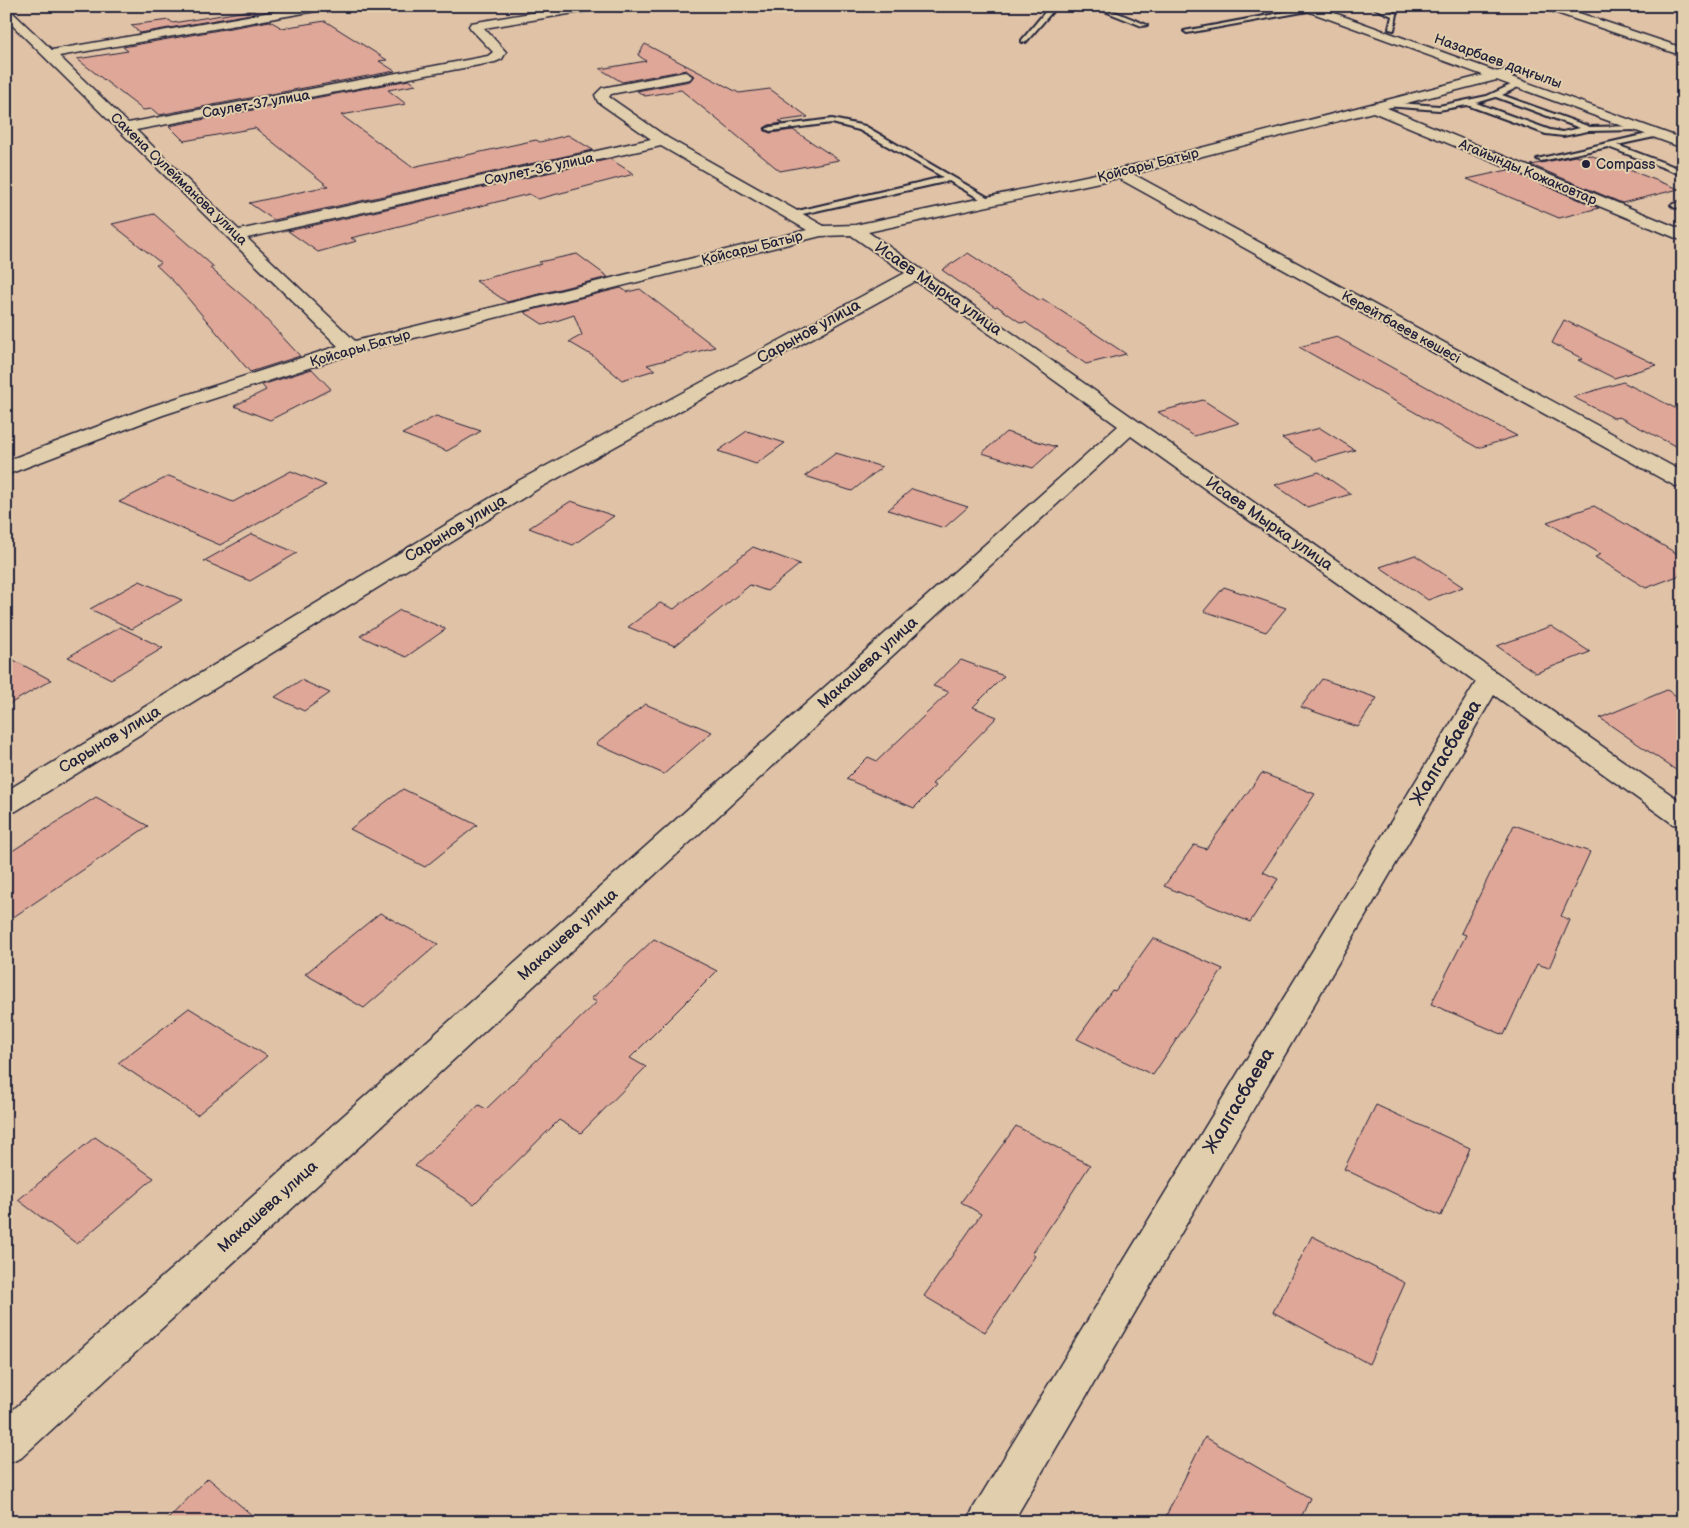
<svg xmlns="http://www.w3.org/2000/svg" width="1689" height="1528" font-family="'Balsamiq Sans',sans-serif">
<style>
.building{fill:#dfa797;stroke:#22223b}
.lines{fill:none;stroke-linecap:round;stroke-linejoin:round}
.lane-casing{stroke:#22223b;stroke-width:4}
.street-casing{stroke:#22223b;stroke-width:3}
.secondary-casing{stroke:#22223b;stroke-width:3}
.lane{fill:#e1ceac;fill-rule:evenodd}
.street{fill:#e1ceac;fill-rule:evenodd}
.secondary{fill:#e1ceac;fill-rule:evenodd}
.poi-dot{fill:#22223b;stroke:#e1ceac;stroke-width:2}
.labels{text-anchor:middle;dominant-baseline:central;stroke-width:4;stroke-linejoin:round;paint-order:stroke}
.far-street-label{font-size:14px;fill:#22223b;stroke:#e1ceac}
.far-poi-label{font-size:14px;fill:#22223b;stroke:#e1ceac;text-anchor:start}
.street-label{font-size:16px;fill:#22223b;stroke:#e1ceac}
.near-street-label{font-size:19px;fill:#22223b;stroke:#e1ceac}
</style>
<rect width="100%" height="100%" fill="#e0c2a6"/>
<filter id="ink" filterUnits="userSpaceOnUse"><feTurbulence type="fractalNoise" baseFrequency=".02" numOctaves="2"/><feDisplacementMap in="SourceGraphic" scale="10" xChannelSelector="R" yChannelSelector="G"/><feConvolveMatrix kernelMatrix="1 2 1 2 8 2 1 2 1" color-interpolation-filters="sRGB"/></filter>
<g filter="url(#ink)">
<g class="building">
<path d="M253 10 256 13 140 33 131 25 169 20 173 23Z"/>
<path d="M270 21 282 28 325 21 387 60 379 61 395 71 159 115 152 109 143 110 77 59 128 51 123 47Z"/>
<path d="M645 44 739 93 770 89 808 117 779 121 783 123 769 125 764 128 765 131 770 133 793 130 839 160 780 171 681 90 645 96 637 91 690 81 694 76 686 70 622 82 600 69 646 61 638 55Z"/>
<path d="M409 80 416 85 388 90 406 104 341 115 412 167 536 140 540 142 568 135 593 150 274 220 249 203 328 186 255 128 184 141 169 126Z"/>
<path d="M1590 155 1679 189 1622 203 1531 165 1575 156 1579 157Z"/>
<path d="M610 159 634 174 538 199 529 194 351 238 357 241 318 252 288 231Z"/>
<path d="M1508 170 1599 208 1559 218 1467 179Z"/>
<path d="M154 214 214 267 210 268 252 304 300 356 250 372 175 283 156 265 161 263 112 224Z"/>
<path d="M968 253 1039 300 1043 299 1126 354 1086 364 1025 322 1021 323 997 306 995 307 942 270Z"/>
<path d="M577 254 608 277 507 302 476 281 541 264 539 262Z"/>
<path d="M621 288 627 292 640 289 715 347 647 365 655 370 622 380 593 356 569 342 582 335 574 315 544 325 524 312Z"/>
<path d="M1564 320 1657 365 1614 378 1578 360 1583 359 1552 343Z"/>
<path d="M1337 337 1479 416 1517 436 1478 448 1299 347Z"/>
<path d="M312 369 331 389 270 420 234 406 266 390 262 385Z"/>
<path d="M1623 382 1683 412V450L1619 417 1614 418 1573 397Z"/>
<path d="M1203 400 1239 423 1194 436 1158 412Z"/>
<path d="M436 416 481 431 447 451 402 434Z"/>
<path d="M1320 428 1355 450 1317 461 1282 438Z"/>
<path d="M747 431 785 443 756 464 718 451Z"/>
<path d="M1006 432 1056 447 1033 468 982 453Z"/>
<path d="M836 453 882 467 852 491 805 476Z"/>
<path d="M291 471 326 485 220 545 119 502 169 476 233 502Z"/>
<path d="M1319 472 1351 494 1307 507 1275 485Z"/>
<path d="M912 489 968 507 944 528 888 510Z"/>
<path d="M571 501 614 516 573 545 529 528Z"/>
<path d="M1594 506 1683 557V574L1646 588 1595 557 1601 554 1547 522Z"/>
<path d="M252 534 297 553 250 581 204 561Z"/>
<path d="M753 547 800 564 767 591 750 585 675 646 628 627 660 603 674 609Z"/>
<path d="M1415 555 1463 587 1428 600 1380 567Z"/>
<path d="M140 581 182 600 132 629 90 609Z"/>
<path d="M1224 587 1286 608 1266 632 1204 611Z"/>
<path d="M400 610 446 629 406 657 360 636Z"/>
<path d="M1551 626 1590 652 1536 673 1497 646Z"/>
<path d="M120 627 163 648 111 679 68 657Z"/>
<path d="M6 656 51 680 6 706Z"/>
<path d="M961 660 1004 676 973 707 997 717 932 784 936 786 914 808 846 779 868 757 877 761 949 692 933 686Z"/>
<path d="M1322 679 1377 698 1358 727 1301 707Z"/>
<path d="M301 680 330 693 304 711 275 697Z"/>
<path d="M1667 690 1683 700V775L1600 718Z"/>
<path d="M645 704 712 732 664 774 596 744Z"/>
<path d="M1262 773 1315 794 1263 872 1278 879 1250 922 1164 886 1194 845 1206 849Z"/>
<path d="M403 789 477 825 425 867 350 829Z"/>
<path d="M96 797 148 826 6 922V855Z"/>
<path d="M1514 825 1590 852 1561 916 1570 920 1549 968 1537 964 1504 1035 1431 1004 1466 935 1461 933Z"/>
<path d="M380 913 438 944 364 1008 305 974Z"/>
<path d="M1153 938 1223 969 1153 1075 1077 1039 1112 990 1115 991Z"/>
<path d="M654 939 717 971 630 1058 646 1067 581 1133 559 1120 474 1204 415 1166 479 1105 486 1109 597 1002 591 999Z"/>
<path d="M189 1008 267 1056 197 1115 118 1063Z"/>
<path d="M1376 1105 1470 1148 1441 1216 1344 1169Z"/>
<path d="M1016 1126 1090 1165 1032 1254 1035 1256 985 1332 924 1296 981 1214 961 1202Z"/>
<path d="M95 1137 154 1178 77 1244 18 1200Z"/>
<path d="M1312 1236 1405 1283 1369 1364 1273 1312Z"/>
<path d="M1205 1437 1310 1498 1299 1522H1163Z"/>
<path d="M208 1478 260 1522H165Z"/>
</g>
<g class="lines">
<defs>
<g id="lane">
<path d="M1050 6H1057L1026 42H1022V40Z"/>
<path d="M1092 6H1101L1147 25 1142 26Z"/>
<path d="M1370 6H1379L1397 14 1394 30 1389 29 1392 16Z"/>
<path d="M1312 7 1315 9 1314 10 1187 33 1184 31Z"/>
<path d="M1517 82 1521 84 1520 86 1502 95 1590 127 1639 126 1643 128 1639 130 1588 131 1563 136 1546 134 1467 105 1439 110 1385 106 1381 104 1385 102 1439 106 1487 96ZM1496 97 1580 128 1563 132 1550 130 1476 103Z"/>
<path d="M832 119 865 126 994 201 987 203 949 181 789 217V213L943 177 859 130 832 123 770 131 766 129 770 127Z"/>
<path d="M1656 132H1659V136L1617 145 1683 170V175L1608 147 1541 161 1537 159Z"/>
<path d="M1683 200V206L1675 208 1671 205Z"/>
</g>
<g id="street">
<path d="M305 6H333L327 9 59 56 128 123 488 56 493 52 471 29 469 26 471 23 573 6H605L599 9 484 28 506 52 502 59 495 62 136 130 239 230 651 139 598 102 595 95 602 88 685 72 692 76 690 79 611 94 609 97 668 138 824 226 855 225 1119 169 1511 68 1517 72 1516 75 1387 108 1683 230V241L1373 112 1133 174 1683 472V487L1675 486 1118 178 868 232 1683 803V826L1673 824 1494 695 1013 1522H967L974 1507 1476 682 1131 436 21 1458 6 1464V1416L1118 426 916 281 536 490 16 811 6 813V791L520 480 905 273 851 235 821 236 358 352 163 415 6 475V461L149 407 338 346 6 19V9L10 10 52 50ZM661 146 807 230 355 341 247 238Z"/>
<path d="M1540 6H1558L1683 48V56L1542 8Z"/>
</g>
<path id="secondary" d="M1297 6H1315L1683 139V148L1299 8Z"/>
</defs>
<use href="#lane" class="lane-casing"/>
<use href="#street" class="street-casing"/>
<use href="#secondary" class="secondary-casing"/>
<use href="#lane" class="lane"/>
<use href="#street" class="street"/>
<use href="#secondary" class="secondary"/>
</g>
</g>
<circle class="poi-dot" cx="1586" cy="164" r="5"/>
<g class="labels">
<g class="far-street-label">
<text transform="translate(1498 61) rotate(20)">Назарбаев даңғылы</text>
<text transform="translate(256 104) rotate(-10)">Саулет-37 улица</text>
<text transform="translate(1148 165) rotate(-14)">Қойсары Батыр</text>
<text transform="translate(539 169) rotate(-12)">Саулет-36 улица</text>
<text transform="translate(1528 172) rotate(23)">Агайынды Кожаковтар</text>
<text transform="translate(179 179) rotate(44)">Сакена Сулейманова улица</text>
<text transform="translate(752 248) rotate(-14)">Қойсары Батыр</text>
<text transform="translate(1401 327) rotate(29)">Керейтбаеев көшесі</text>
<text transform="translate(360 348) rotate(-16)">Қойсары Батыр</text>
</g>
<g class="far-poi-label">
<text x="1596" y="164">Compass</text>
</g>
<g class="street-label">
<text transform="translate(938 289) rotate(35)">Исаев Мырка улица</text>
<text transform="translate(809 332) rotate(-29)">Сарынов улица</text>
<text transform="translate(1269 524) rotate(35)">Исаев Мырка улица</text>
<text transform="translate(456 529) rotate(-31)">Сарынов улица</text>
<text transform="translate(868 663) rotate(-42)">Макашева улица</text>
<text transform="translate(110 740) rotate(-31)">Сарынов улица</text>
<text transform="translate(568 935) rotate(-42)">Макашева улица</text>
<text transform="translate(268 1207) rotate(-42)">Макашева улица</text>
</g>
<g class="near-street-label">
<text transform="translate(1446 753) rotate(-59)">Жалгасбаева</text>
<text transform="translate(1239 1101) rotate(-59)">Жалгасбаева</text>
</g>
</g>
<rect width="1689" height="1528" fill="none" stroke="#e1ceac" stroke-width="25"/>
<rect x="12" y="12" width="1664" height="1503" fill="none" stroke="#22223b" stroke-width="2" filter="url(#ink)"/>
</svg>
